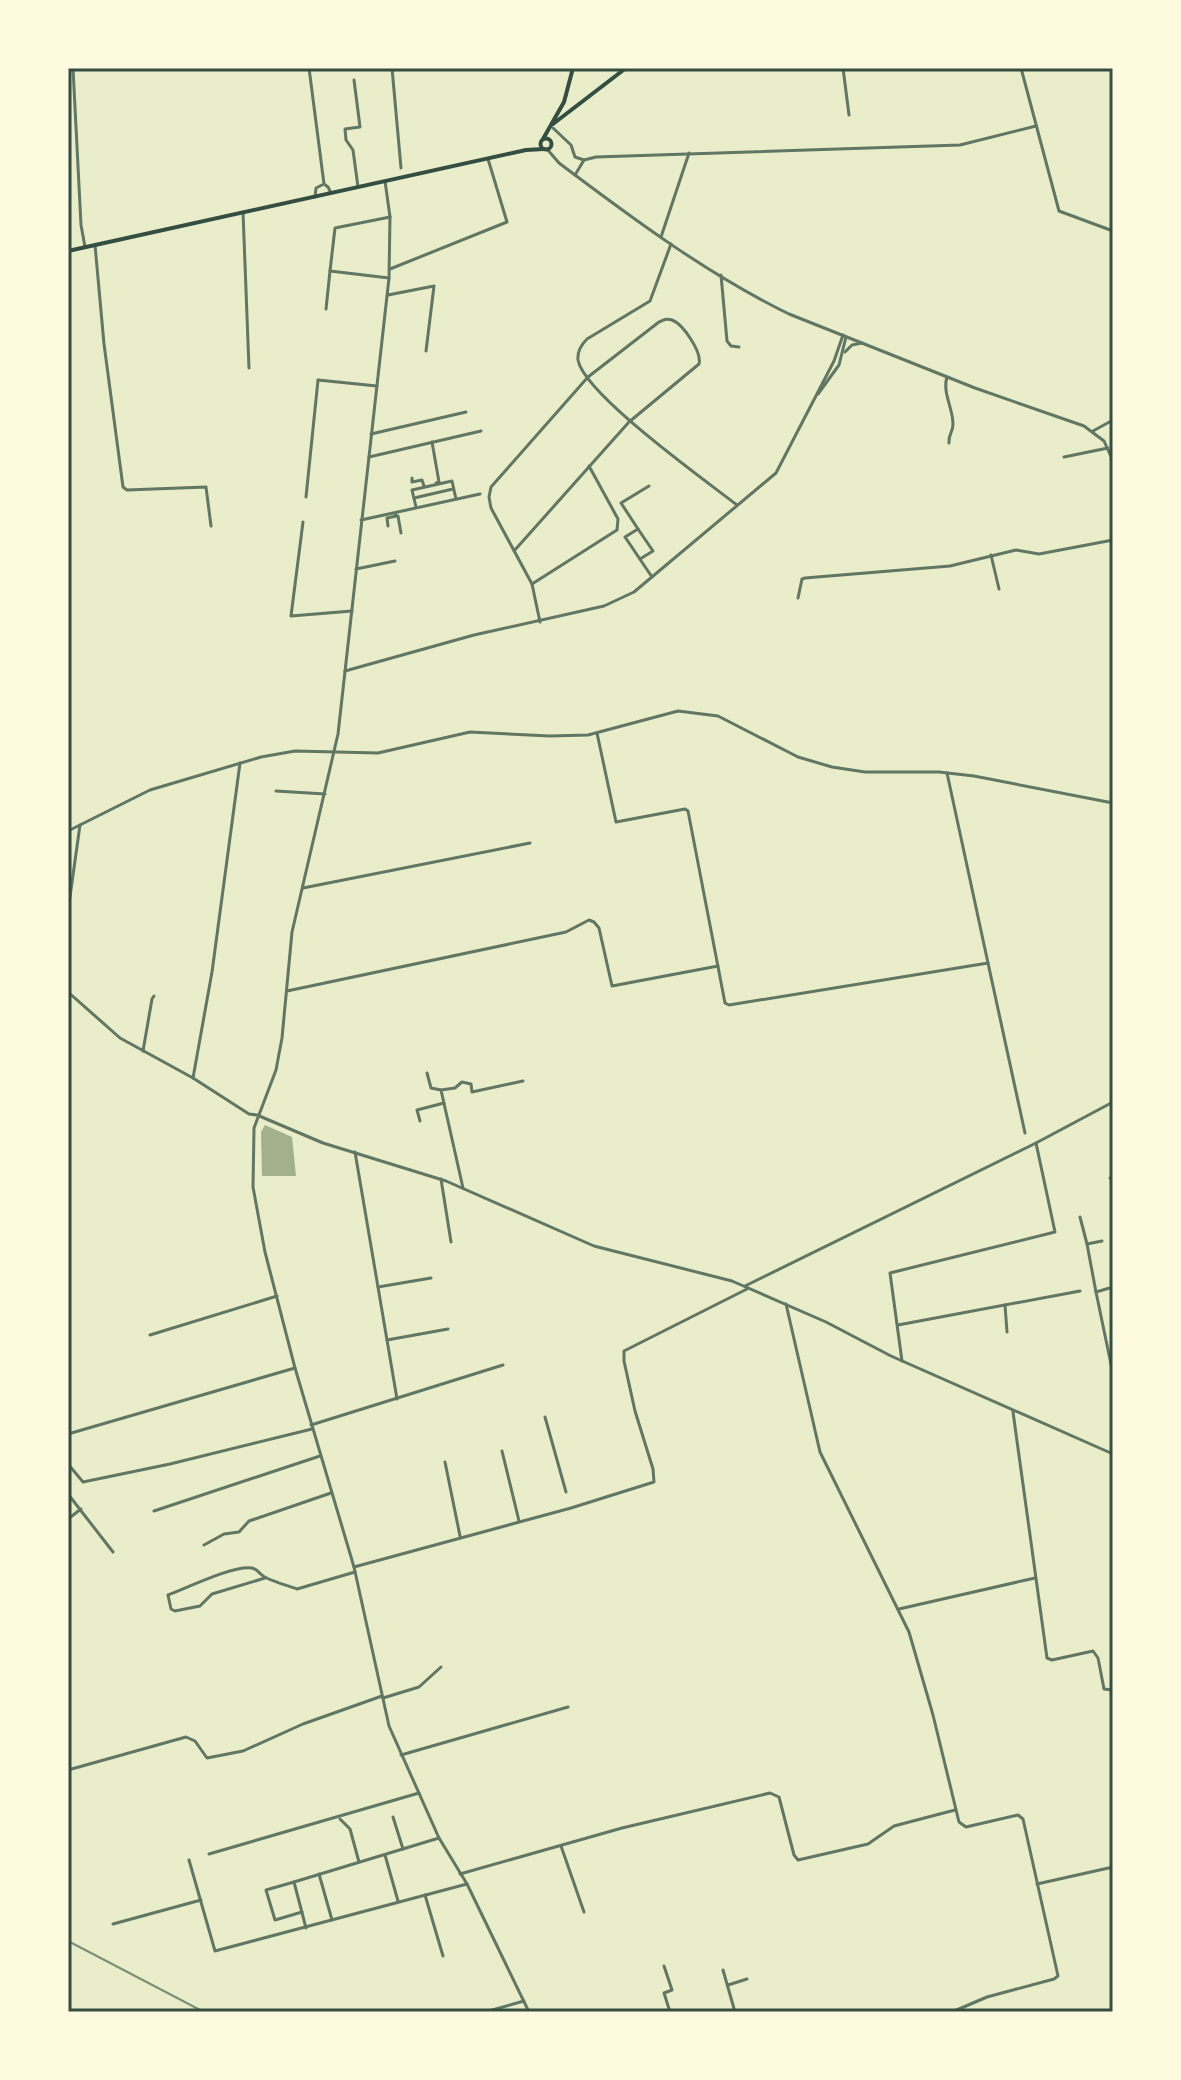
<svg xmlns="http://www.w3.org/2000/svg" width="1181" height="2080" font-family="'Space Grotesk',sans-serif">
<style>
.water{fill:#a3b18a}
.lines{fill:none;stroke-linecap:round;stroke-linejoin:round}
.minor{stroke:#617663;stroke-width:3}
.tertiary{stroke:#617663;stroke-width:3}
.secondary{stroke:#344e41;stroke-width:4}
.rail{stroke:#7c8e77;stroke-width:2}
.neatline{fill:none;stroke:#344e41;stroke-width:3}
</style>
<rect width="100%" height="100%" fill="#e9edc9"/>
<path class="water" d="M265 1125 292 1137 296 1176H262L261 1132Z"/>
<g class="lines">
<g class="minor">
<path d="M73 68 81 225 85 247"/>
<path d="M309 68 324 184 328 187 331 193"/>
<path d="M392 68 401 168"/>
<path d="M843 68 849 115"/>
<path d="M1021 68 1059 211 1113 231"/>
<path d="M354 80 360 127 345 129 346 140 353 150 358 187"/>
<path d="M553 128 571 145 575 157 584 160"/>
<path d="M575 175 584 160 596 157 960 145 1036 126"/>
<path d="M315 197 316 188 322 185"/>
<path d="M243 212 249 368"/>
<path d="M661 237 689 153"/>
<path d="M671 244 650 301 587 339C581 345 577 351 578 360 584 394 706 481 737 505"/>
<path d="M95 245 104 344 123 487 127 490 206 487 211 526"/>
<path d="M390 269 507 222 488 159"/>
<path d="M721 275 727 341 731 346 739 347"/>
<path d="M389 278 330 271 335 228 390 217"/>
<path d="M388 295 434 286 426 351"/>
<path d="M326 309 330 271"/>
<path d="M845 352 852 345 862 343"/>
<path d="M947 377C942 392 953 408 953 424 953 433 948 434 949 443"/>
<path d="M818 394 839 365 846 337"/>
<path d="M1093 431 1113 420"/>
<path d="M371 434 466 412"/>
<path d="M432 442 439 482 436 483"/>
<path d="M369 457 481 431"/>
<path d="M1064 457 1108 448"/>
<path d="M412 478V482L422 480 424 486"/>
<path d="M649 486 621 503 638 529 625 537 652 577"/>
<path d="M306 497 318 380 377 386"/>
<path d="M414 498 453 489"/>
<path d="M416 507 412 490 452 481 456 499"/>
<path d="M396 516H398L401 533"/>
<path d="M361 520 480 494"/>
<path d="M303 522 291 616 352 611"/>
<path d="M388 526 387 518 396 516 395 513"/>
<path d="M638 529 653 551 640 559"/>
<path d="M514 551 629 422 699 364C702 352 683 324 672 320 666 318 664 320 659 322L588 377 491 487 489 497 491 508 532 584 540 622"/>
<path d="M991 555 999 589"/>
<path d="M356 569 395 561"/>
<path d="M532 584 617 530 618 519 589 466"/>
<path d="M798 598 802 579 805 578 950 566 1016 550 1039 554 1113 540"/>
<path d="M345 671 474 635 604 606 634 592 776 473 834 361 843 335"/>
<path d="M597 733 616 822 685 809 688 811 725 1003 729 1005 988 963 947 773"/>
<path d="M276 791 325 794"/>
<path d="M68 831 150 790 261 757 295 751 378 753 470 732 550 736 588 735 678 711 718 716 798 757 832 767 865 772H939L974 776 1113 803"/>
<path d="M303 888 530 843"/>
<path d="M68 911 80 825"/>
<path d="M988 963 1025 1133"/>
<path d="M287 991 566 932 589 920 594 922 599 928 612 986 718 966"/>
<path d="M143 1051 152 999 154 996"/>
<path d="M427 1073 431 1088 441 1090 463 1188"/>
<path d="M193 1078 212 972 240 763"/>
<path d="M441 1090 455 1088 462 1082 471 1084 472 1092 523 1081"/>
<path d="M420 1121 417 1110 444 1103"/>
<path d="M355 1152 387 1340"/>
<path d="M1110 1178H1113"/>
<path d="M441 1179 451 1242"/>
<path d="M1080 1217 1087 1244"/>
<path d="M745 1286 1036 1143"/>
<path d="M378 1287 431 1278"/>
<path d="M1113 1287 1096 1292 1113 1374"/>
<path d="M1096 1292 1087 1244 1102 1241"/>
<path d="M786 1304 820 1452 909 1632 933 1715 959 1822 966 1827 1018 1815 1023 1819 1058 1976 1054 1979 987 1997 952 2012"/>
<path d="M1005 1305 1007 1332"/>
<path d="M898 1325 1080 1291"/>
<path d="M150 1335 277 1296"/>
<path d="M902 1361 890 1273 1055 1232 1036 1143 1113 1102"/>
<path d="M397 1399 387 1340 448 1329"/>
<path d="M1013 1412 1047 1658 1052 1660 1093 1651 1098 1658 1104 1689 1113 1690"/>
<path d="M545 1417 566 1492"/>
<path d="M311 1425 503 1365"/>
<path d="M68 1434 295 1368"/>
<path d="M502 1451 519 1521"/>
<path d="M445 1462 460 1536"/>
<path d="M68 1464 83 1482 170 1464 312 1429"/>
<path d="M68 1494 113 1552"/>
<path d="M154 1511 320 1456"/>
<path d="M68 1519 81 1509"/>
<path d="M204 1545 224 1534 239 1532 249 1521 331 1493"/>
<path d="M354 1567 571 1508 654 1482 653 1469 635 1411 624 1361V1351L747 1289"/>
<path d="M265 1578 212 1594 200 1606 175 1611 171 1609 168 1595C187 1588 233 1565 252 1568 259 1570 256 1571 262 1575 267 1580 289 1586 297 1589L355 1572"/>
<path d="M899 1609 1035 1578"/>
<path d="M383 1698 419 1687 441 1667"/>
<path d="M401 1755 568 1707"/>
<path d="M68 1770 186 1737 195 1741 207 1758 243 1751 303 1724 382 1696"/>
<path d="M393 1817 403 1849"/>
<path d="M340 1819 350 1829 359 1862"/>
<path d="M561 1846 584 1912"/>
<path d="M209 1854 419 1793"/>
<path d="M385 1855 398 1901"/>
<path d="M189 1860 215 1951 467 1884"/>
<path d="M319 1874 332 1920"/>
<path d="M460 1874 622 1828 770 1793 779 1797 794 1855 798 1860 868 1844 894 1826 955 1810"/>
<path d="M294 1882 266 1890 275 1920 302 1912"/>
<path d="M1037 1884 1113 1867"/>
<path d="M425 1895 443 1956"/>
<path d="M113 1924 201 1900"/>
<path d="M306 1928 294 1882 439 1838"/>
<path d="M664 1966 672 1990 664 1993 670 2012"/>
<path d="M723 1970 735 2012"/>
<path d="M728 1985 747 1979"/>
<path d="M485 2012 524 2001"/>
<path d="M925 2012H946"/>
</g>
<g class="tertiary">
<path d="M547 149 559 163C632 218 707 274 789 314L975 388 1084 426 1104 441 1113 461"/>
<path d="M385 181 390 217 389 278 338 734 292 932 282 1038 276 1070 254 1128 253 1187 265 1252 295 1368 354 1567 389 1726 439 1838 467 1884 529 2012"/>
<path d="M68 992 120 1038 193 1078 249 1114 257 1115 323 1143 446 1181 594 1246 732 1281 826 1322 891 1356 1113 1454"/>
</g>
<g class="secondary">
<path d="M553 124 626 68"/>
<circle cx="546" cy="144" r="5.5"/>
<path d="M543 139 564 102 573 68"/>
<path d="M68 251 526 150 544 149"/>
</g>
<path class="rail" d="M68 1941 204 2012"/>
</g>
<rect width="1181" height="2080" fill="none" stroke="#fefae0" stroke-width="140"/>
<rect x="70" y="70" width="1041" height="1940" class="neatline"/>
</svg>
